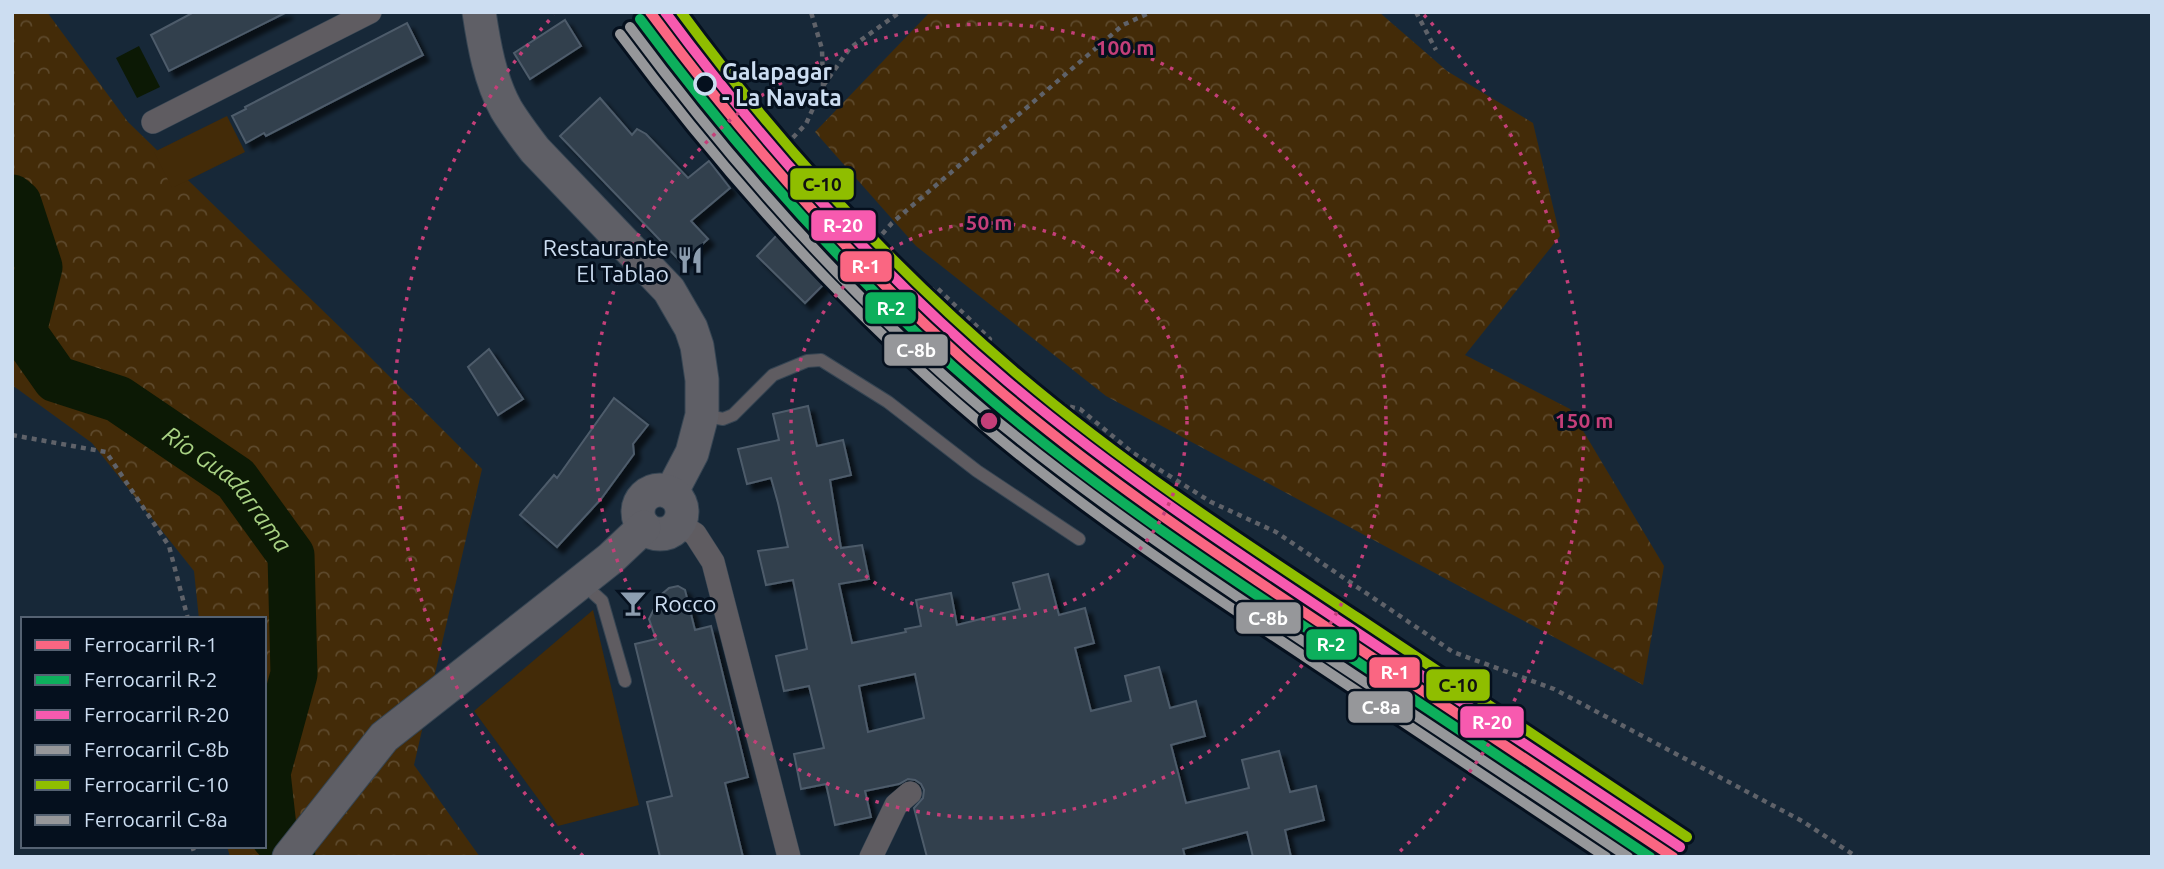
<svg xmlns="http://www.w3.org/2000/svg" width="2164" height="869" font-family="Ubuntu,sans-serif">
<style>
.forest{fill:url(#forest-crowns)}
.garden{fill:#432b08}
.water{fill:#0c1905}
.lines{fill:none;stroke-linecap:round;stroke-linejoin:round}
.river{stroke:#0c1905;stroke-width:47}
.building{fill:#323f4e;stroke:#4e5c6b;stroke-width:2;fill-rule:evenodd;filter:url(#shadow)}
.lane-casing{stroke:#364553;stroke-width:14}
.street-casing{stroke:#364553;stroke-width:24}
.secondary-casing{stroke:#364553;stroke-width:35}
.path{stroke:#5f6269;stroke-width:4.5;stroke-dasharray:5 5;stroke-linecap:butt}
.lane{stroke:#5f5c61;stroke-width:12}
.street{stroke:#5f5c61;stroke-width:23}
.secondary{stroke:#5f5f66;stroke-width:33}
.rail-1-casing{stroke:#05101e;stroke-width:16}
.rail-2-casing{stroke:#05101e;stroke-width:16}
.rail-3-casing{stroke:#05101e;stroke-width:16}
.rail-4-casing{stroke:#05101e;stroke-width:16}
.rail-5-casing{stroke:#05101e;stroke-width:16}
.rail-6-casing{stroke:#05101e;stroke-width:16}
.rail-1{stroke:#fa6682;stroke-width:10}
.rail-2{stroke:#0daf5c;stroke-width:10}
.rail-3{stroke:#f75aaf;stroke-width:10}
.rail-4{stroke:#96979a;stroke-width:10}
.rail-5{stroke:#8fbe00;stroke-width:10}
.rail-6{stroke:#96979a;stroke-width:10}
.ring{fill:none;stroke:#c43f79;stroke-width:3.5;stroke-dasharray:3.5 7}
.stop-dot{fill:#05101e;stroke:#ccddf1;stroke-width:3.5}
.labels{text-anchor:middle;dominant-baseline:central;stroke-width:6;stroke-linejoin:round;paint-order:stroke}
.stop-label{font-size:23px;font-weight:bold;fill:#ccddf1;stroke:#05101e;text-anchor:start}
.poi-label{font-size:23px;fill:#ccddf1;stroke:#05101e;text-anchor:end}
.water-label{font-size:24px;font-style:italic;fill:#a8d183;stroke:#05101e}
.centre{fill:#c43f79;stroke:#05101e;stroke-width:3.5}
.ring-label{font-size:21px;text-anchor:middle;font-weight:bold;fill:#c43f79;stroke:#05101e;stroke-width:6;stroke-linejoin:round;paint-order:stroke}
.line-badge{stroke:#05101e;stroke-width:2.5}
.badge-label{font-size:19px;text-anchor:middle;font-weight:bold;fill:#fff}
.pale-badge-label{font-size:19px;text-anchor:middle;font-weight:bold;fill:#111}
</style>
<defs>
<pattern id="forest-crowns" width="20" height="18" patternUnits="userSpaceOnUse" patternTransform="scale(1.75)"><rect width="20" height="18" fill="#432b08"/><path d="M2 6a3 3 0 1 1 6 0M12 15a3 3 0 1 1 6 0" fill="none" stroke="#5d492c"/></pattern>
<filter id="shadow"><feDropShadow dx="6" dy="6" stdDeviation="2" flood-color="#0009"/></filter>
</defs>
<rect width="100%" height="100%" fill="#172838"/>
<g class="forest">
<path d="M12 12H47L128 122 347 334 482 469 414 765 480 857H230L227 846H264V619H199L194 571 92 443 12 385Z"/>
<path d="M930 12H1379L1447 71 1533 123 1560 236 1465 355 1570 409 1664 566 1643 685 1106 396 916 246 815 132Z"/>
</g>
<g class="garden">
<path d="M227 116 245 152 172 188 154 152Z"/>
<path d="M593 610 639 805 558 826 474 711Z"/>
</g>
<path class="water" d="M139 46 160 87 137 98 116 58Z"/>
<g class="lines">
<path class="river" id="s1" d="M12 198 18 203 39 267 23 332 56 379 118 399 236 479 291 555 294 674 267 773 274 836 292 857"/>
</g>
<g class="building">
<path d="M194 12H287L169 71 151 35Z"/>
<path d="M565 20 581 46 530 79 514 53Z"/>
<path d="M407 23 423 55 266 136 264 133 246 143 232 116 246 109 245 107Z"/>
<path d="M600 98 632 135 637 129 646 134 688 178 709 161 730 188 691 221 708 239 682 263 560 136Z"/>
<path d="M777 235 825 283 805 303 757 256Z"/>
<path d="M489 349 523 399 498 415 468 367Z"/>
<path d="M614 398 648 425 633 444 634 454 601 499 557 547 520 515 554 475 557 478Z"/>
<path d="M808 406 817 446 843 440 851 475 830 480 841 548 862 545 869 579 839 584 852 643 906 632 905 629 921 626 916 600 951 593 957 625 1020 609 1013 583 1048 574 1059 615 1085 608 1094 643 1075 648 1091 711 1131 701 1125 676 1159 667 1170 708 1196 701 1205 736 1171 745 1186 803 1249 788 1242 760 1279 751 1290 792 1316 786 1324 820 1285 830 1291 857H1253L1247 832 1183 849 1185 857H927L914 808 923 798 924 790 921 784 915 780 908 779 899 784 865 791 871 817 835 825 826 784 801 789 794 754 824 748 809 686 784 691 776 656 807 649 793 580 766 585 758 551 788 547 778 503 771 478 747 484 738 449 779 440 773 414ZM915 674 924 718 868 732 859 686Z"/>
<path d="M678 586 685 590 695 630 711 626 748 777 725 783 743 857H660L647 802 672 796 635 644 656 639 649 619 653 611 662 594 669 588Z"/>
</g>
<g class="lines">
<defs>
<g id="lane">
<path d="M702 415 723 419 733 415 773 375 807 361 821 360 888 402 977 471 1079 539"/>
<path d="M581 582 602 601 625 681"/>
</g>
<g id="street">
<path d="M153 122 370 12"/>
<path d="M679 524 695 534 713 562 789 857"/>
<path d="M871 857 896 805 910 793"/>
</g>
<g id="secondary">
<path d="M479 12C484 45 490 80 506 109 515 124 525 137 535 150L669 290 691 328 697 346 702 380V415L692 453 671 493"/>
<circle cx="660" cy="512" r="22"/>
<path d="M289 857 384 737 557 601 610 559 644 527"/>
</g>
</defs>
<use href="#lane" class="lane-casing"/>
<use href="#street" class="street-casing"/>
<use href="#secondary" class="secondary-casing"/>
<g class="path">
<path d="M1416 12 1436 50"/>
<path d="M823 86 850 48 900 12"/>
<path d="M779 152 806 124 823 86 822 49 811 12"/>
<path d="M869 249 892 223 1123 25 1151 12"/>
<path d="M943 376 934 386 883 342 936 287 990 339 977 353"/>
<path d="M1031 398 1080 409 1133 453 1211 502 1276 532 1453 652 1554 689 1802 821 1857 857"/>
<path d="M12 435 106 452 169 546 188 619"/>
<path d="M192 846 196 857"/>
</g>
<use href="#lane" class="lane"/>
<use href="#street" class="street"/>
<use href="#secondary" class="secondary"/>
<defs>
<path id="rail-1" d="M650 12C753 151 867 279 1000 391 1107 482 1225 560 1343 638 1453 711 1563 784 1673 857"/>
<path id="rail-2" d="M640 19C744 159 858 286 990 399 1098 491 1217 569 1335 647 1440 717 1545 787 1650 857"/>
<path id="rail-3" d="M665 12C766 148 879 273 1008 382 1115 472 1231 549 1347 626 1458 700 1569 773 1680 847"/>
<path id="rail-4" d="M630 27C735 168 851 299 986 412 1096 503 1214 582 1333 661 1431 726 1530 791 1628 857"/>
<path id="rail-5" d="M681 12C779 145 890 266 1016 373 1123 464 1241 541 1358 618 1467 691 1577 764 1687 837"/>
<path id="rail-6" d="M620 34C725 175 842 306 977 420 1084 511 1202 589 1319 666 1415 730 1511 793 1606 857"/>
</defs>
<use href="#rail-1" class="rail-1-casing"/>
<use href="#rail-2" class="rail-2-casing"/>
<use href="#rail-3" class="rail-3-casing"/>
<use href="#rail-4" class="rail-4-casing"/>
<use href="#rail-5" class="rail-5-casing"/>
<use href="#rail-6" class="rail-6-casing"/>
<use href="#rail-1" class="rail-1"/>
<use href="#rail-2" class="rail-2"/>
<use href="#rail-3" class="rail-3"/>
<use href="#rail-4" class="rail-4"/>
<use href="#rail-5" class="rail-5"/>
<use href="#rail-6" class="rail-6"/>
</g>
<g class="ring">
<circle cx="989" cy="421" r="198"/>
<circle cx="989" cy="421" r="397"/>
<path d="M583 856A595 595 0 0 1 554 15M1424 15A595 595 0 0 1 1395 856"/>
</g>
<defs>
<symbol id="restaurant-bare" viewBox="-9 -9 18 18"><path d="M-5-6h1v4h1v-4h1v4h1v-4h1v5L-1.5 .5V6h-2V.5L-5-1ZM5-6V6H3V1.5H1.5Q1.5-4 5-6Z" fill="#8d9eb0" stroke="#05101e" stroke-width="2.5" paint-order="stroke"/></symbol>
<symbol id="bar-bare" viewBox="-9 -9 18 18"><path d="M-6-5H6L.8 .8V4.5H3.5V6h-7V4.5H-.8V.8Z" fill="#8d9eb0" stroke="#05101e" stroke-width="2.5" paint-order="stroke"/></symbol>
</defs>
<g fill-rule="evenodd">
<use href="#restaurant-bare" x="671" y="241" width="38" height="38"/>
<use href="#bar-bare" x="614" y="584" width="38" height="38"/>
</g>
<circle class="stop-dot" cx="705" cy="84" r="10"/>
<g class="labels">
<g class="stop-label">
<text x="722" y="71">Galapagar<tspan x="722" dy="26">- La Navata</tspan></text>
</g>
<g class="poi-label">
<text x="669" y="247">Restaurante<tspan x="669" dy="26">El Tablao</tspan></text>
<text x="654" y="603" text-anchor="start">Rocco</text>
</g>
<g class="water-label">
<text stroke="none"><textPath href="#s1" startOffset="408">Río Guadarrama</textPath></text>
</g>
</g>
<circle cx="989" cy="421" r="10" class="centre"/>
<g class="ring-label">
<text x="1125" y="55">100 m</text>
<text x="989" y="230">50 m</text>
<text x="1584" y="428">150 m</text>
</g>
<g class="line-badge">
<rect x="789" y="167" width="66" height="34" rx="7" fill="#8fbe00"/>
<rect x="810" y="209" width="67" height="33" rx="7" fill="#f75aaf"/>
<rect x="839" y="250" width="54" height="33" rx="7" fill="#fa6682"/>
<rect x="864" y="291" width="53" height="34" rx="7" fill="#0daf5c"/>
<rect x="883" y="333" width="66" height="34" rx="7" fill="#96979a"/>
<rect x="1235" y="601" width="67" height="34" rx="7" fill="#96979a"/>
<rect x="1305" y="628" width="53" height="33" rx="7" fill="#0daf5c"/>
<rect x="1368" y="656" width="53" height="33" rx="7" fill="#fa6682"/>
<rect x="1425" y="668" width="66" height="34" rx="7" fill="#8fbe00"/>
<rect x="1347" y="690" width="67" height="34" rx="7" fill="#96979a"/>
<rect x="1459" y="705" width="66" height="34" rx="7" fill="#f75aaf"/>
</g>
<g class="badge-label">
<text x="843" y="232">R-20</text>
<text x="866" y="273">R-1</text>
<text x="891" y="315">R-2</text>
<text x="916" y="357">C-8b</text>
<text x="1268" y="625">C-8b</text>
<text x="1331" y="651">R-2</text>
<text x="1395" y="679">R-1</text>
<text x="1381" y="714">C-8a</text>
<text x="1492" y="729">R-20</text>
</g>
<g class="pale-badge-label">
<text x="822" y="191">C-10</text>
<text x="1458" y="692">C-10</text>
</g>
<rect width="2164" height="869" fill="none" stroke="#ccddf1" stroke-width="28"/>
<rect x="21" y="617" width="245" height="231" fill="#05101e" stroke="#556272" stroke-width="2"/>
<rect x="35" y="640" width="35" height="10" fill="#fa6682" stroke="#556272" stroke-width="2"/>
<text x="84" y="652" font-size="21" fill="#ccddf1">Ferrocarril R-1</text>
<rect x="35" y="675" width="35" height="10" fill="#0daf5c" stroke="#556272" stroke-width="2"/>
<text x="84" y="687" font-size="21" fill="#ccddf1">Ferrocarril R-2</text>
<rect x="35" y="710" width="35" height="10" fill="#f75aaf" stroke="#556272" stroke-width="2"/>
<text x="84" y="722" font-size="21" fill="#ccddf1">Ferrocarril R-20</text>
<rect x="35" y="745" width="35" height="10" fill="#96979a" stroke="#556272" stroke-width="2"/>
<text x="84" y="757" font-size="21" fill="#ccddf1">Ferrocarril C-8b</text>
<rect x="35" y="780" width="35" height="10" fill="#8fbe00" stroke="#556272" stroke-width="2"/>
<text x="84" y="792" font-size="21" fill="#ccddf1">Ferrocarril C-10</text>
<rect x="35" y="815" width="35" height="10" fill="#96979a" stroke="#556272" stroke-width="2"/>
<text x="84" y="827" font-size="21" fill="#ccddf1">Ferrocarril C-8a</text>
</svg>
